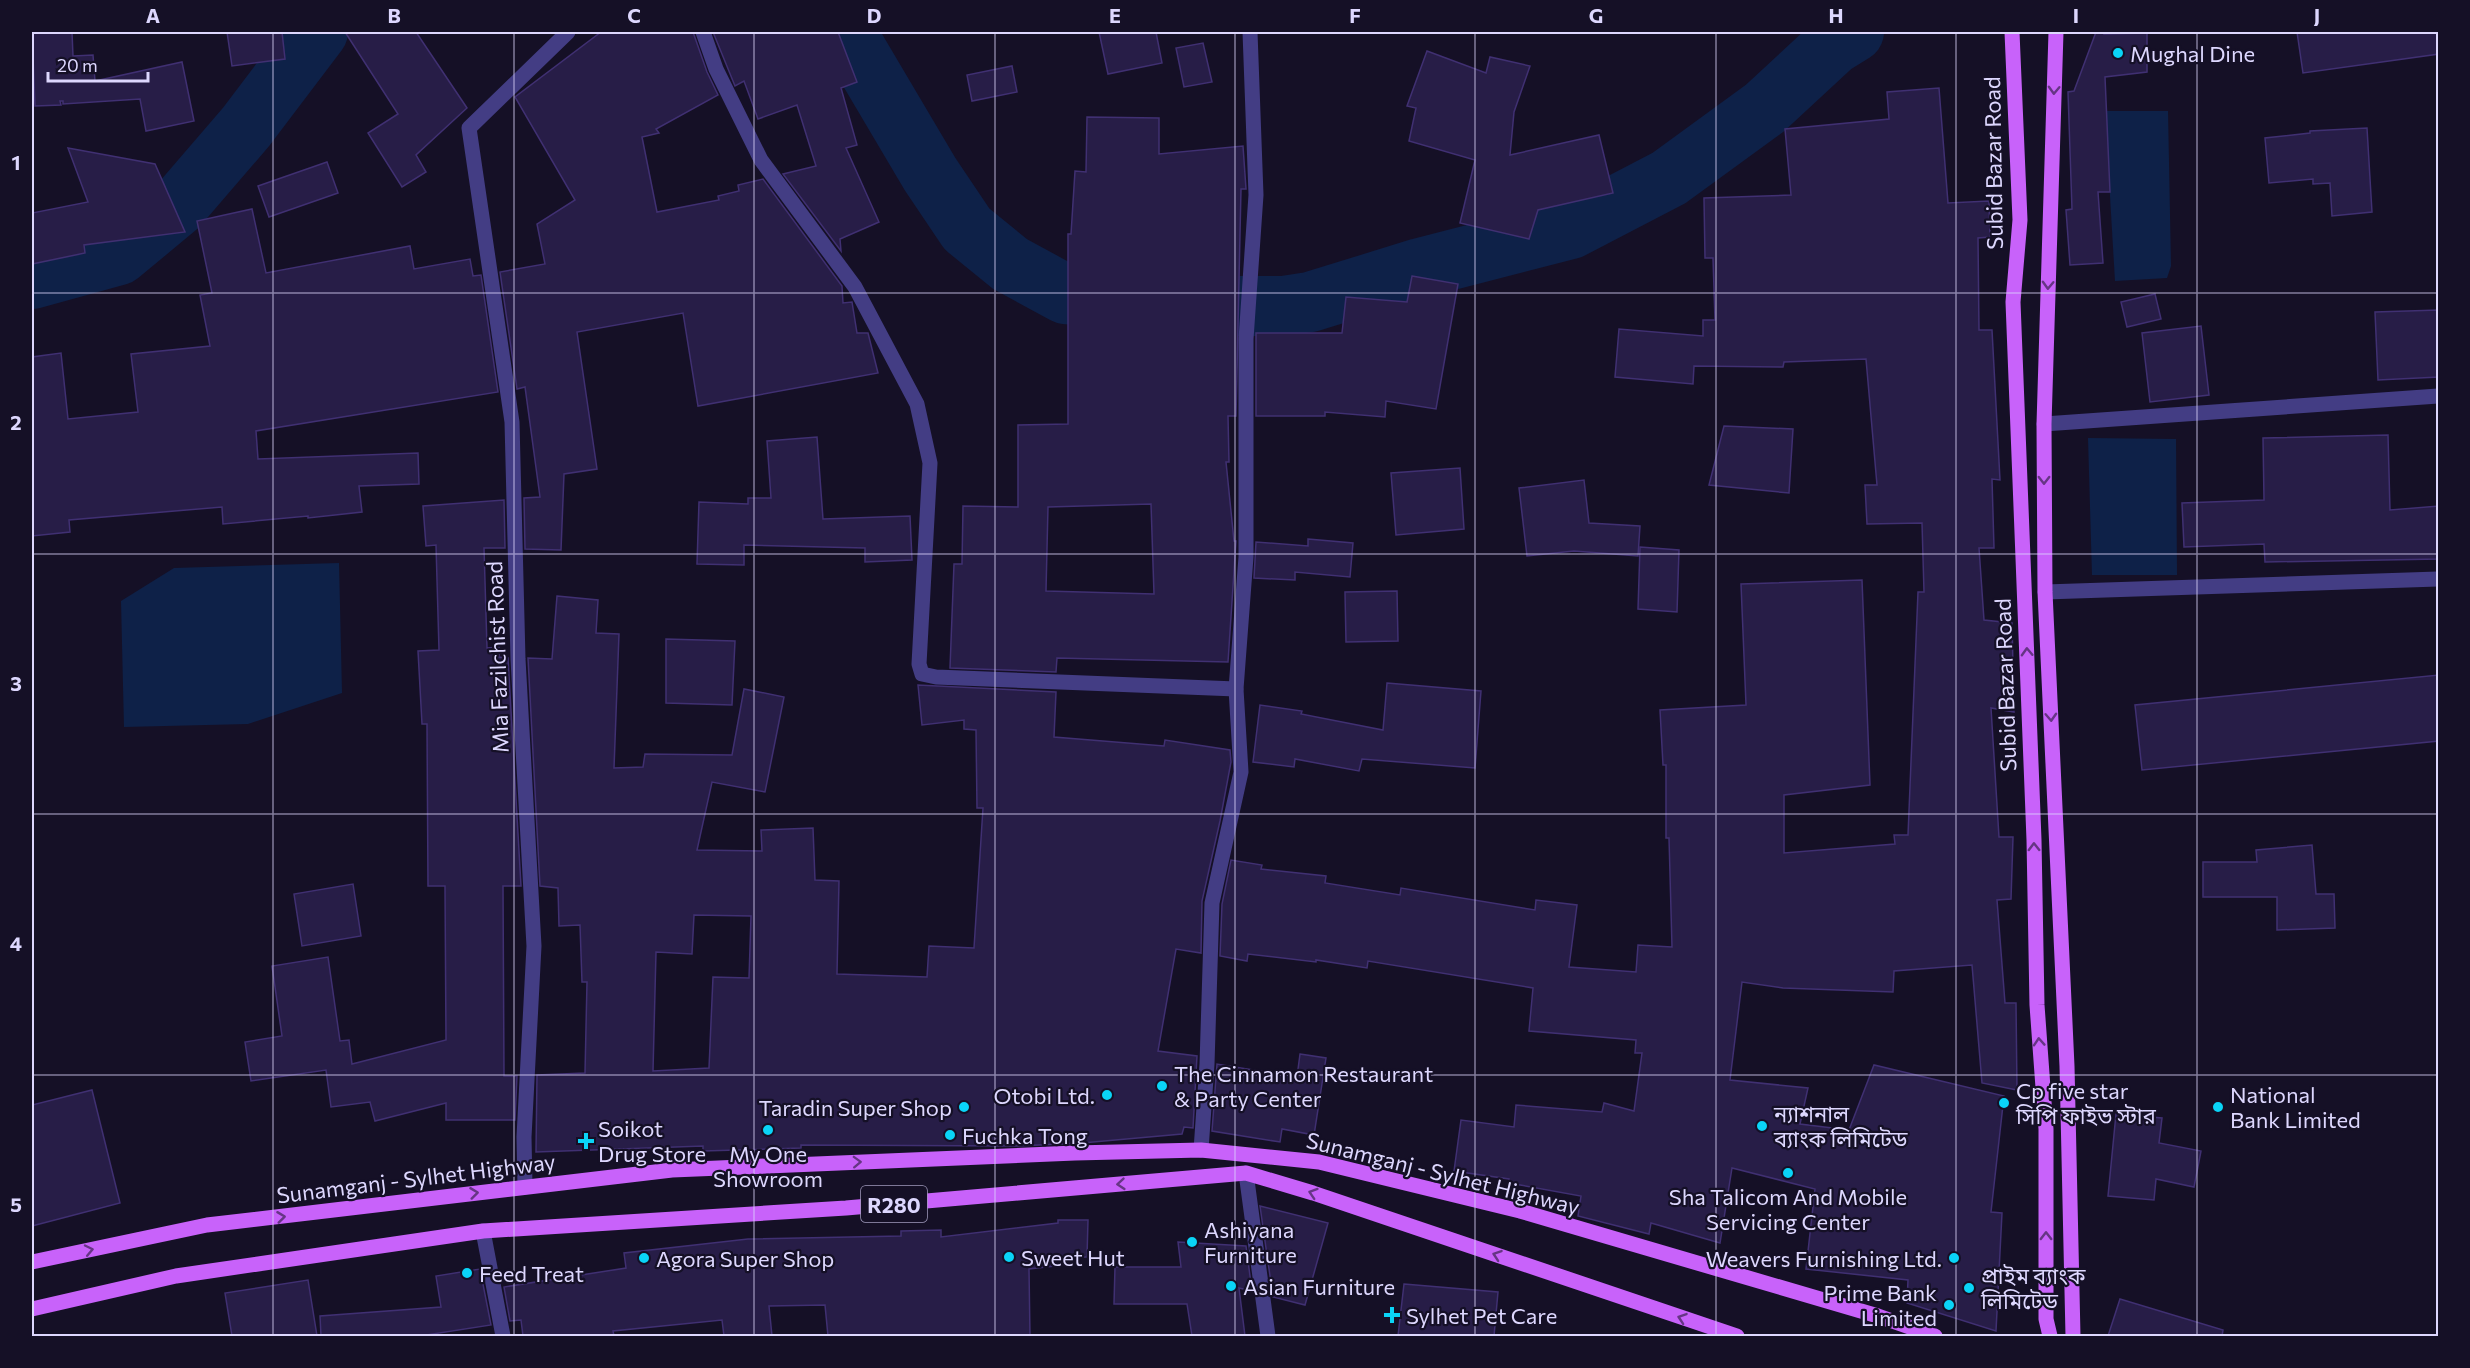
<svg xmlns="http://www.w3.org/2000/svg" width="2470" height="1368" font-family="Commissioner,'Noto Sans Bengali',sans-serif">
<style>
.water{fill:#0e2148}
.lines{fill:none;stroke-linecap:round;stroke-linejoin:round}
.river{stroke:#0e2148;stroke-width:60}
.building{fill:#271d47;stroke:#403072;stroke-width:1.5;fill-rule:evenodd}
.minor{stroke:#433d84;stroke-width:15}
.major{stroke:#c862fa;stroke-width:15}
.oneway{stroke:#663585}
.grid{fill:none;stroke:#ddd7fe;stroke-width:1.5;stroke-opacity:0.55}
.poi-dot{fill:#0ad4f7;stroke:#151026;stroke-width:2}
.labels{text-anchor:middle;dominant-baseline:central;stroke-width:4.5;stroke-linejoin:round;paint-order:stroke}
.shield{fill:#151026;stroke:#a19bbd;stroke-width:1.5}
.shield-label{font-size:21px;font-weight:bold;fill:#ddd7fe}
.poi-label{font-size:22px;fill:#ddd7fe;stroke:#151026;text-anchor:start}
.street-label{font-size:22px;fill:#ddd7fe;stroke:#151026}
.neatline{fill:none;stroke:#ddd7fe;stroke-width:2}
.grid-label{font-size:20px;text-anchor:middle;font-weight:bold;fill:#ddd7fe}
</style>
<rect width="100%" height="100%" fill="#151026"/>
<g class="water">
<path d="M2105 111H2168L2171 266 2167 278 2115 281Z"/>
<path d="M2088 438 2176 439 2177 575H2092Z"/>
<path d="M339 563 342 693 248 724 124 727 121 601 174 568Z"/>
</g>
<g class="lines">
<g class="river">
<path d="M846 32 930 174 967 229 1010 264 1065 294 1206 306H1284L1310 302 1420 268 1571 229 1669 178 1765 108 1833 45 1854 32"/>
<path d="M32 279 119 255 178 206 246 127 318 32"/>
</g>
</g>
<g class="building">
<path d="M32 32H72L73 56 93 55 95 81 182 62 194 121 146 131 140 99 63 104V101H60L61 105 35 106Z"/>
<path d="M227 32H282L285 59 232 66Z"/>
<path d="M345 32H416L467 108 416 155 426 172 402 187 368 133 398 114Z"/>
<path d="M601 32H693L707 72 718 95 656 129 659 133 642 137 657 212 719 200 718 196 739 191 738 185 763 179 842 286 843 303 852 302 857 333H868L878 373 698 406 683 313 577 332 597 469 564 474 561 550 525 549 524 498 540 497 525 387 517 389 500 272 545 264 537 224 575 200 515 97Z"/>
<path d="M713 32H838L857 82 841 88 857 145 846 148 879 222 840 239 841 251 783 174 816 166 797 105 758 119 744 81 735 86Z"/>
<path d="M1099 32H1156L1162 63 1108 74Z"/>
<path d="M2096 32H2104V34L2147 33V72L2105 77 2110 192H2098L2103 263 2070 265 2066 210 2072 209 2068 92 2074 91Z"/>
<path d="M2297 32H2439V54L2303 73Z"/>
<path d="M1203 43 1212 82 1184 87 1176 48Z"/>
<path d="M1427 51 1486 73 1490 57 1530 66 1514 112 1510 155 1599 135 1613 193 1538 210 1529 239 1460 223 1475 160 1409 141 1416 108 1407 106Z"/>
<path d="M1012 66 1017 92 972 101 967 75Z"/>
<path d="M1939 88 1948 203 1989 201 1990 237 1978 238 1979 330H1992L2000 480 1992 479 1994 548H1979L1984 620 2012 623 2014 712 1991 708 1999 837H2013L2011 899 1997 900 2005 1003H2016L2017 1090 1982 1083 1972 965 1894 971 1893 992 1783 988 1742 982 1730 1080 1808 1088 1800 1124 1849 1130 1874 1065 2004 1096 1991 1212 2002 1213 1996 1331 1907 1303 1908 1280 1806 1269 1815 1189 1732 1168 1720 1243 1651 1223 1649 1234 1578 1216 1581 1196 1509 1183V1179L1454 1171 1461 1120 1514 1127 1516 1105 1602 1112 1604 1103 1634 1111 1642 1053H1635L1636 1040 1529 1031 1533 988 1368 961 1367 968 1316 960V962L1248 954 1247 961 1220 956 1222 904 1231 860 1262 865 1261 869 1326 876 1325 883 1400 895 1401 888 1535 910 1536 900 1577 905 1569 967 1636 972 1638 945 1672 947 1669 838H1666V765H1663L1660 710 1746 705 1741 584 1862 580 1870 785 1784 795V853L1895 844 1894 835H1908L1918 592H1924L1922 523 1867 524 1865 485H1877L1866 359 1784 362 1783 367 1694 366 1693 384 1615 377 1619 329 1703 336V320H1715L1713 258H1705L1704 198 1791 195 1785 129 1889 119 1887 92Z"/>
<path d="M1087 117 1159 118V154L1243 146 1246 189H1241L1236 416H1228L1229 462H1226L1234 541H1236L1228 662 1057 658 1056 672 950 668 954 564H962L963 506 1018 507V425L1068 424V234H1071L1075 171 1086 172ZM1151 504 1154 594 1046 591 1048 507Z"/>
<path d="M2367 128 2372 212 2332 216 2330 183 2313 184V179L2269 183 2265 138 2310 133V131Z"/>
<path d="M68 148 155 164 185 232 84 245 85 253 32 264V213L88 202Z"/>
<path d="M327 162 338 193 269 217 258 186Z"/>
<path d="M252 209 266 273 410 246 414 269 470 259 473 276 481 275 498 392 256 431 258 459 418 453 419 484 359 486 362 512 308 518V516L223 524 222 507 69 520 70 532 32 536V357L61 353 68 419 138 412 131 354 210 346 200 295 212 293 197 221Z"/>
<path d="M1412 276 1458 284 1436 409 1386 401 1385 417 1325 412V416H1256V333H1342L1346 297 1407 302Z"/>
<path d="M2155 294 2161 319 2127 327 2121 302Z"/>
<path d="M2439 310V377L2378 380 2375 312Z"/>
<path d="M2201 326 2209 395 2150 402 2142 333Z"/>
<path d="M1724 426 1793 429 1789 493 1709 485Z"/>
<path d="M2388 435 2390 510 2439 506V559L2265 562 2264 544 2184 547 2182 503 2264 500 2263 438Z"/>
<path d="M817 437 823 519 910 516 912 560 865 562V548L744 545V565L697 564 699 502 748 504V498H771L767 441Z"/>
<path d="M1460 468 1464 529 1396 535 1391 473Z"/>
<path d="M1584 480 1589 523 1640 526 1638 556 1574 551 1527 556 1519 488Z"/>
<path d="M504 500 505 548H484L487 648 499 647V657L508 658 521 886H503L504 1076H517L515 1120H446V1103L375 1121 370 1102 331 1107 326 1070 251 1081 245 1042 282 1036 272 966 328 957 340 1041 349 1040 352 1064 446 1040 445 886H428L427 724H422L418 651 439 650 436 545 426 546 423 506Z"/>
<path d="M1308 539 1353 543 1350 577 1295 572V580L1254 578 1256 542 1308 546Z"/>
<path d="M1640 547 1679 550 1677 612 1638 609Z"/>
<path d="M1397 591 1398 641 1346 642 1345 592Z"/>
<path d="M557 596 598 600 596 633 619 634 614 768 643 767 645 754 732 755 744 689 784 697 765 792 712 782 697 850 762 851 761 830 813 828 815 880 839 881 837 974 927 977 929 946 974 948 983 808H977L976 730 964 729V720L922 725 918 685 1056 692 1054 737 1164 746 1165 740 1230 750 1231 762 1220 821 1202 901 1201 953 1176 949 1158 1051 1197 1056 1193 1128 1184 1127 1182 1134 1082 1143 1017 1146 801 1145V1148L703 1151V1146L536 1152 537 1075 585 1073 587 982H582L580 925 559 926 558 888 540 886 528 658 552 659ZM694 915 751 916 749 978 713 977 709 1068 653 1071 656 952 692 954Z"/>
<path d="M666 639 735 641 732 705 666 703Z"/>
<path d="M2439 675V741L2142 770 2135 705Z"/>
<path d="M1387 683 1481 691 1475 768 1362 759 1359 771 1295 759 1294 767 1253 762 1260 705 1302 711 1301 714 1383 730Z"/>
<path d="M2312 845 2316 894H2334L2335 928 2277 930V897H2203V862H2257L2256 850Z"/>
<path d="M353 884 361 936 302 946 294 894Z"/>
<path d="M1300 1054 1326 1058 1314 1135 1282 1129 1280 1142 1212 1131 1217 1064 1297 1077Z"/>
<path d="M92 1090 120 1203 32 1226V1105Z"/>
<path d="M2116 1114 2162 1118 2159 1143 2201 1151 2194 1187 2156 1179 2154 1200 2108 1196Z"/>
<path d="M1260 1206 1328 1223 1305 1305 1273 1297Z"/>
<path d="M1058 1220H1088L1087 1257H1053L1054 1266 1029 1269 1030 1336H828L825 1305 769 1306 772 1336H724L722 1320 613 1331 614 1336H523L521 1320 510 1321 504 1287 626 1268 624 1253 748 1239 901 1236V1231L941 1230V1237L1058 1223Z"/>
<path d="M1178 1242 1246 1246 1252 1291 1239 1288 1245 1336H1192L1187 1304H1114L1115 1267H1181Z"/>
<path d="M480 1269 491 1325 420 1336H321L320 1316 441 1307 436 1276Z"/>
<path d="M308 1280 317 1336H232L225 1293Z"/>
<path d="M1404 1284 1498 1292 1494 1336H1398Z"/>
<path d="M2120 1299 2223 1330 2222 1336H2108Z"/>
</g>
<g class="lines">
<g class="minor">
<path d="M703 32 716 69 761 160 855 287 917 404 930 463 919 664 922 674 936 677 1236 689"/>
<path d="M2044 424 2438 396"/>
<path d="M2045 592 2438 579"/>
<path d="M1201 1150 1207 1064 1212 903 1241 772 1236 689 1246 557V339L1256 195 1250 32"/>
<path d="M1246 1173 1268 1336"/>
<path d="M525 1187 524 1137 534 946 518 659 512 422 469 128 568 32"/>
<path d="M483 1231 503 1336"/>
</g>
<g class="major">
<path d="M2012 32 2020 220 2013 302 2034 840 2037 1005 2046 1129V1319L2050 1336"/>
<path d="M2056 32 2044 424 2045 592 2067 1066 2073 1336"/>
<path d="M32 1262 207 1225 672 1170 1075 1153 1201 1150 1319 1162 1520 1211 1878 1316 1935 1336"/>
<path d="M32 1309 176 1276 483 1231 846 1208 1246 1173 1313 1193 1737 1336"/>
</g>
</g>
<defs><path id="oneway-chevron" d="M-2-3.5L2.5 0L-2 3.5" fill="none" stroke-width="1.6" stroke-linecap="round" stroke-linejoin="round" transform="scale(1.5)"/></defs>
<g class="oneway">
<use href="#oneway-chevron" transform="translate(2054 90) rotate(92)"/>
<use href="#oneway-chevron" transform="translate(2048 285) rotate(92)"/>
<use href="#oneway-chevron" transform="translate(2044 480) rotate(90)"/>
<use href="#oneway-chevron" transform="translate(2027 652) rotate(-92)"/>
<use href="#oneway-chevron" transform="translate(2051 717) rotate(87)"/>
<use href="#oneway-chevron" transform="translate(2034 847) rotate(-91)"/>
<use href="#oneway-chevron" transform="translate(2039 1042) rotate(-94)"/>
<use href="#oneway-chevron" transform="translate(857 1162) rotate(-2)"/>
<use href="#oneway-chevron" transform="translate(1121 1184) rotate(175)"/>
<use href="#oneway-chevron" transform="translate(474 1193) rotate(-7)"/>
<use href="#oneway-chevron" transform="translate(1313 1193) rotate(-162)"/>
<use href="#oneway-chevron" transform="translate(281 1217) rotate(-7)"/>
<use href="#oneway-chevron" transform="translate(2046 1236) rotate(-90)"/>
<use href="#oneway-chevron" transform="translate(89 1250) rotate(-12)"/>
<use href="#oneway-chevron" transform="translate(1497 1255) rotate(-161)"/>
<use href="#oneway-chevron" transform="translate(1682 1318) rotate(-161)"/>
</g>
<path class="grid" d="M273 32V1336M514 32V1336M754 32V1336M995 32V1336M1235 32V1336M1475 32V1336M1716 32V1336M1956 32V1336M2197 32V1336M32 293H2438M32 554H2438M32 814H2438M32 1075H2438"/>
<g class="poi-dot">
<circle cx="2118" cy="53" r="6"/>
<circle cx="1162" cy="1086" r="6"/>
<circle cx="1107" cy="1095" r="6"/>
<circle cx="2004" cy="1103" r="6"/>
<circle cx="964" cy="1107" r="6"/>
<circle cx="2218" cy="1107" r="6"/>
<circle cx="1762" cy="1126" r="6"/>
<circle cx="768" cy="1130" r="6"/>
<circle cx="950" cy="1135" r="6"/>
<path d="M583 1132h6v6h6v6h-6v6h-6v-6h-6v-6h6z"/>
<circle cx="1788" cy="1173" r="6"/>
<circle cx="1192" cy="1242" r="6"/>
<circle cx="1009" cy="1257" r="6"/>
<circle cx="644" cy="1258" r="6"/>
<circle cx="1954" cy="1258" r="6"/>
<circle cx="467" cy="1273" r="6"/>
<circle cx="1231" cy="1286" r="6"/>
<circle cx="1969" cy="1288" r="6"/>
<circle cx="1949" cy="1305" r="6"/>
<path d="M1389 1306h6v6h6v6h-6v6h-6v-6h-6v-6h6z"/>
</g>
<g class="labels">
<rect class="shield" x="861" y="1186" width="66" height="36" rx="4.5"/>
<g class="shield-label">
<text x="894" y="1204">R280</text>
</g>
<g class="poi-label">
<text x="2130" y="53">Mughal Dine</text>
<text x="1174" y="1073">The Cinnamon Restaurant<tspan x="1174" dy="25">&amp; Party Center</tspan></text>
<text x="2016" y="1090">Cp five star<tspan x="2016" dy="25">সিপি ফাইভ স্টার</tspan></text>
<text x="2230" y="1094">National<tspan x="2230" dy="25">Bank Limited</tspan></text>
<text x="1095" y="1095" text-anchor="end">Otobi Ltd.</text>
<text x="952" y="1107" text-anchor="end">Taradin Super Shop</text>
<text x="1774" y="1113">ন্যাশনাল<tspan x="1774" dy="25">ব্যাংক লিমিটেড</tspan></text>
<text x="598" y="1128">Soikot<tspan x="598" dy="25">Drug Store</tspan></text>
<text x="962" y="1135">Fuchka Tong</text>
<text x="768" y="1153" text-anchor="middle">My One<tspan x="768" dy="25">Showroom</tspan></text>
<text x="1788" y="1196" text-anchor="middle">Sha Talicom And Mobile<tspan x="1788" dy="25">Servicing Center</tspan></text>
<text x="1204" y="1229">Ashiyana<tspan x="1204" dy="25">Furniture</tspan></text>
<text x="1021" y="1257">Sweet Hut</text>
<text x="656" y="1258">Agora Super Shop</text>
<text x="1942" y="1258" text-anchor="end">Weavers Furnishing Ltd.</text>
<text x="479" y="1273">Feed Treat</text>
<text x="1981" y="1275">প্রাইম ব্যাংক<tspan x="1981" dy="25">লিমিটেড</tspan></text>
<text x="1243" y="1286">Asian Furniture</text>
<text x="1937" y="1292" text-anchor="end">Prime Bank<tspan x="1937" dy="25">Limited</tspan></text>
<text x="1406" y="1315">Sylhet Pet Care</text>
</g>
<g class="street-label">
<text transform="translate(1993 163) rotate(-91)">Subid Bazar Road</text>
<text transform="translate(497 657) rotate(-92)">Mia Fazilchist Road</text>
<text transform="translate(2005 685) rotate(-92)">Subid Bazar Road</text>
<text transform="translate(1443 1173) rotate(14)">Sunamganj - Sylhet Highway</text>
<text transform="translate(416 1178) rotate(-7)">Sunamganj - Sylhet Highway</text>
</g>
</g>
<rect width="2470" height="1368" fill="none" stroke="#151026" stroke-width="66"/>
<path d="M48 72v9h100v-9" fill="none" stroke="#ddd7fe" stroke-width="3"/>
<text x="57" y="72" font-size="18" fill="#ddd7fe" stroke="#151026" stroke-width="4.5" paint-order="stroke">20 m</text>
<rect x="33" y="33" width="2404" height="1302" class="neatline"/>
<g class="grid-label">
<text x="153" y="23">A</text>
<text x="394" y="23">B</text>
<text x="634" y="23">C</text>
<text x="874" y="23">D</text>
<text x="1115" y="23">E</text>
<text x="1355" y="23">F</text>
<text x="1596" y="23">G</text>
<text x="1836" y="23">H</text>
<text x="2076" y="23">I</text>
<text x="2317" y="23">J</text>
<text x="16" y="170">1</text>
<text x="16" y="430">2</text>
<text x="16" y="691">3</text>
<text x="16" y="951">4</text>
<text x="16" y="1212">5</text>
</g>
</svg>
